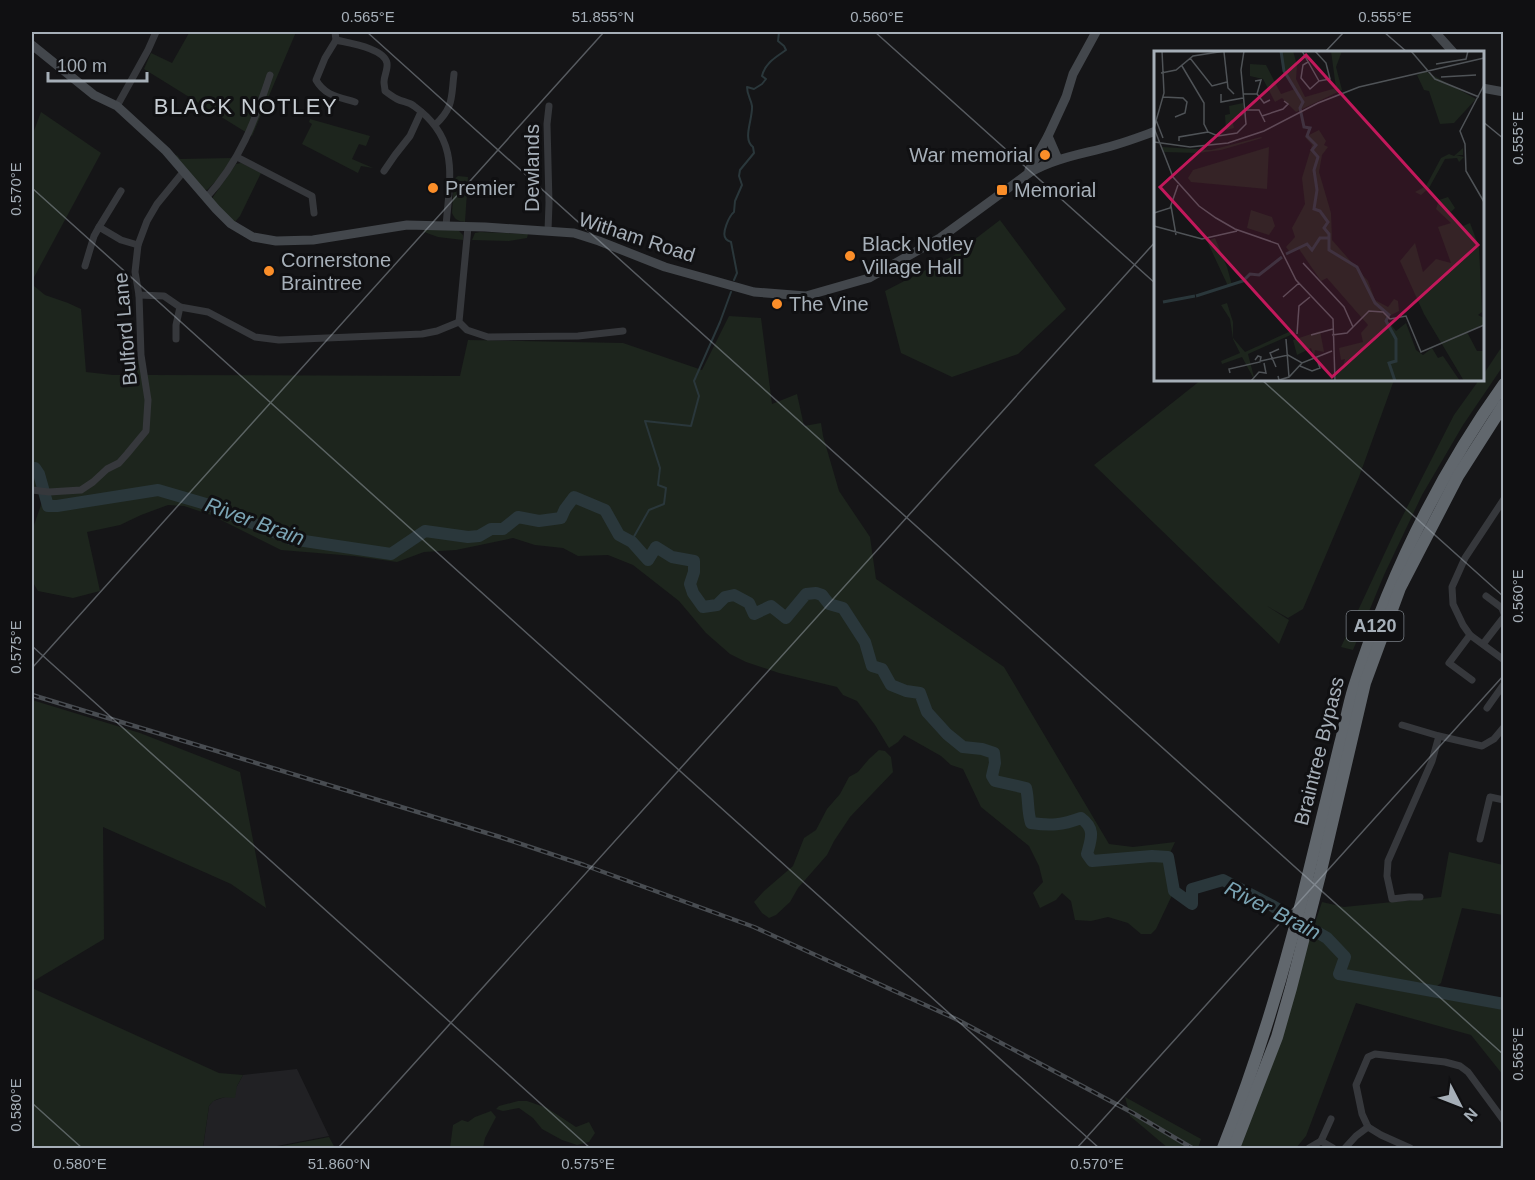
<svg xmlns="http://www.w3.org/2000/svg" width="1535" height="1180" font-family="Arial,sans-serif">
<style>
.built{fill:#212124}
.green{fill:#1d251d}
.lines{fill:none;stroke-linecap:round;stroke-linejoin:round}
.stream{stroke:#2a373b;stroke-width:2}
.river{stroke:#2a373b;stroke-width:12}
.street{stroke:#36383c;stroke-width:7}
.secondary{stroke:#43474c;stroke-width:9}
.highway{stroke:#61676d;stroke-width:12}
.rail-casing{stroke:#484c51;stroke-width:4.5}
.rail{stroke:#101012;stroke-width:2;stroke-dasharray:7;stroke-linecap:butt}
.ticks{fill:none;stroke:#a6afb8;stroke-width:1.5;stroke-opacity:0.45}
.poi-dot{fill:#fb8e29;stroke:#101012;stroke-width:2}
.labels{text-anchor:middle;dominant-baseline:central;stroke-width:6;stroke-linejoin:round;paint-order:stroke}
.shield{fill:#101012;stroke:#797f86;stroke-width:1.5}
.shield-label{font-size:18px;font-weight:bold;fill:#a6afb8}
.poi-label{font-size:20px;fill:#a6afb8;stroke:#101012;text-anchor:start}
.street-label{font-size:20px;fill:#a6afb8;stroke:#101012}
.water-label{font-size:21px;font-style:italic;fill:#7ba4b4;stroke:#101012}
.quarter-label{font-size:22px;letter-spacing:1.5px;fill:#c7cdd3;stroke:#101012}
.inset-river{fill:none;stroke:#2a373b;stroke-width:3}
.inset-road{fill:none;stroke:#4f5357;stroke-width:1.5}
.view{fill:#c2185b;fill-opacity:0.15;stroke:#c2185b;stroke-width:3}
.inset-edge{fill:none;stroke:#a6afb8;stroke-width:3}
.neatline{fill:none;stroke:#a6afb8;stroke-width:2}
.ticks-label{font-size:15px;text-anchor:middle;fill:#a6afb8}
</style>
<rect width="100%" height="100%" fill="#151517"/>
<path class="built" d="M297 1069 329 1136 277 1146 245 1148H203L209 1106 213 1101 225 1097 237 1086 243 1075Z"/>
<g class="green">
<path d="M185 32H296L252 136 144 69 151 53 172 63 189 33Z"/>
<path d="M41 112 101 153 32 281V136Z"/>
<path d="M310 119 370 136 366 146 359 144 352 159 373 168 361 166 358 173 302 144 312 124 309 122Z"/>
<path d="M177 155 180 159 233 158 218 179 207 190 203 189 174 157Z"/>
<path d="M241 163 261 173 240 216 233 224 212 201 213 197 236 164Z"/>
<path d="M458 176 468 177 465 222C458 221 455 220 452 213L454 179Z"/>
<path d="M1000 220 1066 309 1018 354 952 377 901 353 885 291 953 256Z"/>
<path d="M425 228 457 229 463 235V240L438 237 424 232Z"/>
<path d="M480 232 528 234 527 238 509 241 472 240 475 233Z"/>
<path d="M32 286H34L45 295 68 303 81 309 86 372 113 375H127C128 365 130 361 140 358L142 375 460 376 468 340 623 343 702 370 729 316 761 318 772 404 797 394 804 426 821 423 823 436 839 491 870 537 876 579 1004 667 1109 844 1133 847 1175 842 1168 857 1174 891 1156 929 1151 934H1141L1128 923 1108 917 1091 921 1075 920 1071 901 1062 893 1056 900 1040 908 1033 893 1043 882 1039 866 1029 846 981 807 963 769 951 765 941 756 904 735 898 742 889 748 875 725 857 701 843 695 837 687 779 673 746 662 730 654 706 633 679 601 633 565 608 555 578 556 563 548 535 545 513 538 456 550 424 552 397 562 354 556 281 550 211 515 184 506 168 505 141 515 120 525 87 532 100 591 73 598 38 591 32 581V531L43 499 40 487H32V476L35 475H32Z"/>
<path d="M1503 345V366L1463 425 1422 495 1384 575 1353 650 1341 647 1396 529 1454 415 1479 380H1482L1483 375Z"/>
<path d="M1201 380H1394L1359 477 1303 609 1288 618 1267 606 1289 620 1279 644 1094 465Z"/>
<path d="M32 700 140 733 240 772 266 908 231 884 103 827 104 939 32 982Z"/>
<path d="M879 750 885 751 891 757 893 772 850 817 834 841 827 855 798 888 790 902 776 915 769 918 762 913 754 902 764 891 793 866 804 838 816 830 827 809 840 794 849 777 858 772 869 759Z"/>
<path d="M1449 852 1503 865V915L1462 908 1441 983 1426 994 1445 996 1503 1007V1075L1471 1035 1356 1003 1306 1136 1296 1148H1239L1322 902 1344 907 1441 897Z"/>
<path d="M32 988 219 1073 243 1075 237 1086 235 1098C225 1097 215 1097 209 1106L203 1147 208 1148H32Z"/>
<path d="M1125 1097 1201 1139 1198 1148H1168L1130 1116Z"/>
<path d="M518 1101H527L547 1108 576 1127 589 1122 595 1133 589 1142 577 1145 562 1140 542 1129 533 1118 519 1108 503 1111 496 1109 499 1106Z"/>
<path d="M491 1111 496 1117 485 1138 483 1148H450L453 1125 462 1120 468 1122 475 1117Z"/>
<path d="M329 1137 335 1148H257L277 1147Z"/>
</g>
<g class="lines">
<g class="stream">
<path d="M734 280 737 273 731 242C729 241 728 241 726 239 721 234 729 216 734 212L735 201 742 185 739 176 740 170 754 153 753 147C742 139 753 119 752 106 751 99 747 95 747 87L754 89 762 84 766 79 762 76C765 63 776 57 786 50L784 46 778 41 779 32"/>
<path d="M632 540 649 510 664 504 666 488 658 485 660 468 645 421 691 426 699 396 694 381 720 322 731 292"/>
</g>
<path class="river" d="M32 469 35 468 39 474 48 506H57L158 490 206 504 291 539 391 554 425 531 468 537 479 536 491 529H503L518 517 539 521 561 518 565 509 574 497 605 510 619 535 632 542 648 560 656 547 672 557 694 561V572L690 584 693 593 703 607 717 605 725 597 734 595 749 603 754 614 771 606 786 618 806 594 816 593 822 595 829 604 843 608 865 642 872 666 882 669 891 685 906 691 920 693 927 712 947 734 963 747 982 749 994 753 995 763 992 776 995 781 1026 788C1029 800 1027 810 1031 823 1051 826 1062 825 1081 818 1096 829 1091 839 1087 854L1092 861 1152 856 1168 857 1174 891 1192 904V889L1223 880 1271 905 1327 938 1345 957 1339 974 1504 1004"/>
<g class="street">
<path d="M335 32 336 40C348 43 384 48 387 63 388 70 384 75 384 82 384 85 385 88 385 91 389 94 393 97 397 99 403 102 409 102 414 106 460 139 450 176 446 226"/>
<path d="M336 40 325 58 316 80C325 96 339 97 355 102"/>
<path d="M117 106 148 50 156 32"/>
<path d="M435 125C454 107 451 98 454 74"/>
<path d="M237 157 312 196 314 213"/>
<path d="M384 171 395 155 410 136 421 112"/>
<path d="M206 198C240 161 255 121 270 75"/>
<path d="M99 227 121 191"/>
<path d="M468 227 459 322 467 330 488 337 578 336 623 331"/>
<path d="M548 231 549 203 547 124 549 106"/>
<path d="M85 266 94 236 99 227 121 240 138 245"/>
<path d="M139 295 164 296 180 307 208 312 255 337 279 340 422 334 437 331 459 322"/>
<path d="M176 339V325L180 307"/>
<path d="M32 490 49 492 81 490 93 482 107 469 119 463 127 454 146 431 148 400 141 355 139 295 135 272 138 245 147 221 157 204 184 171"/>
<path d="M1504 499 1465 558 1452 587 1453 604 1463 625 1470 635 1504 660"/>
<path d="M1486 596 1502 608 1504 614"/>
<path d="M1470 635 1449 663 1472 680"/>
<path d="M1483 644 1504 617"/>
<path d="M1487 708 1504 684"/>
<path d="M1402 725 1439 736 1482 746 1494 739 1504 727"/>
<path d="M1480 839 1490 797 1504 800"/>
<path d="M1420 897H1409L1392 899 1387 876 1388 861 1432 761 1439 736"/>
<path d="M1368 1127 1362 1114 1356 1085 1368 1057 1375 1054 1445 1062 1460 1066 1468 1072 1504 1121"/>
<path d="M1368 1127 1381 1135 1410 1148"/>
<path d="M1321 1141 1331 1119"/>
<path d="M1309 1148 1321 1141 1333 1148"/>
<path d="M1345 1148 1356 1136 1368 1127"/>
<path d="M1503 1148 1504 1141"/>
</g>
<g class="secondary">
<path d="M1435 32 1453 52"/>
<path d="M32 45 94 95 117 106 166 151 216 209 231 224 253 237 276 241 313 240 407 225 485 227 574 233 599 241 665 267 708 279 754 292 806 296 869 278 940 238 1029 173C1056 157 1085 154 1115 145 1129 141 1142 136 1156 131"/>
<path d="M1482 88 1504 92"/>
<path d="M1048 136 1058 159"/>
<path d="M1029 173V170L1048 136 1066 97 1073 74 1096 32"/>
</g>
<g class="highway">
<path d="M1223 1148C1259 1057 1287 963 1310 867 1320 826 1330 785 1340 744 1345 725 1348 706 1354 687 1388 580 1438 476 1504 384"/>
<path d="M1234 1148 1277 1037 1291 988 1320 875 1365 683 1400 588 1458 476 1504 404"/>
</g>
<defs>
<path id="rail" d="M32 695 500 837 584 865 754 927 956 1019 1133 1113 1192 1148"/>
</defs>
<use href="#rail" class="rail-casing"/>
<use href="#rail" class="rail"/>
</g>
<path class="ticks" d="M367 32 1504 1055M875 32 1156 284M1384 32 1407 52M1325 52 1344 32M1482 121 1504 139M32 188 1099 1148M1262 380 1504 597M32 646 590 1148M32 668 604 32M32 1103 82 1148M338 1148 1156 241M1077 1148 1504 675"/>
<g class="poi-dot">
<circle cx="1045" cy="155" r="6"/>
<circle cx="433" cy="188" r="6"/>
<rect x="996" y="184" width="12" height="12" rx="3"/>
<circle cx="850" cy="256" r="6"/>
<circle cx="269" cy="271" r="6"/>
<circle cx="777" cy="304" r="6"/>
</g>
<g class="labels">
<rect class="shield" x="1346.5" y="611" width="57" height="30" rx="4.5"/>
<g class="shield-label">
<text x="1375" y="626">A120</text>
</g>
<g class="poi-label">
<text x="1033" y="155" text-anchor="end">War memorial</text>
<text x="445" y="188">Premier</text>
<text x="1014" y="190">Memorial</text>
<text x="862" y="244">Black Notley<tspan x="862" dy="23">Village Hall</tspan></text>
<text x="281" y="260">Cornerstone<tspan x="281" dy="23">Braintree</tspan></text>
<text x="789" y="304">The Vine</text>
</g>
<g class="street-label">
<text transform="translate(532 168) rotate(-90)">Dewlands</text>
<text transform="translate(637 237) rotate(18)">Witham Road</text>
<text transform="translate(125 329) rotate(-95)">Bulford Lane</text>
<text transform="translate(1319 751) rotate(-76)">Braintree Bypass</text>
</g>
<g class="water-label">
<text transform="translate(255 521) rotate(20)">River Brain</text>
<text transform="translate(1273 910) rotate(27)">River Brain</text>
</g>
<g class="quarter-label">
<text x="246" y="106">BLACK NOTLEY</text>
</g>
</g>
<g transform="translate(1154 51)">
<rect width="330" height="330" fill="#151517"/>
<path d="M139 0 143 14 142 28 151 46 182 37 177 0H188L182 16 188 39 142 61 128 47 121 51 109 28 96 25V13L112 14 127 43 141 38 131 19 127 1ZM271 20 322 48 300 72 286 73 275 40 270 39 263 24ZM89 52 90 64 78 68 80 77 72 79 71 64 76 63 75 55ZM165 79 172 90 170 94 174 96 168 104 165 121 177 162 178 189 214 230 221 249 234 256 240 248 244 250 245 260 235 265 234 270 242 280 252 272 262 299 269 304 278 297 284 307 289 305 306 330H182V320L188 319 191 308 187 309 185 297 209 291 207 282 214 274 173 227 167 230 145 198 135 200 132 196 141 186 138 177 151 153 148 127 158 94 151 86ZM107 86 108 87 67 99 44 102 10 101 8 96 57 99ZM115 96 113 138 37 131 34 127 39 119ZM309 97V104H302L310 106 305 111 303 107 291 108 275 137 267 144 261 141 272 135 287 107 295 103 300 105ZM294 146 301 157 297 161 309 175 316 172 325 196 328 261 324 264 330 267V273L313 281 323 300H330V330H310L270 263 246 210 261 192 269 221 282 208 297 212 284 176 297 172 282 158 285 149ZM97 159 118 166 121 175 115 184 93 177ZM61 187 73 216 78 234 74 235 53 190ZM73 252 79 271V287L91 301 139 279 141 282 94 303 101 330 88 306 68 313 67 310 86 302 79 288 76 268 67 254ZM166 280 170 301 161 299 160 306 157 297 143 304 139 289Z" fill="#1d251d"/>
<path class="inset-river" d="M127 0 130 20 149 51 146 57 150 76 156 77 153 85 162 94 158 99 164 106 160 119 163 139 160 158 166 160 174 171 170 177 175 183V199L203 216 221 252 235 264 232 270 242 288V310L235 312 241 330M132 203 153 193 158 199 166 187H174M42 245 89 230 96 223 105 224 128 206M9 251 41 245"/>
<path class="inset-road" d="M8 0 10 42 0 77 19 126 45 155 62 167 81 178 124 193 142 229 179 268 181 330M148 0 165 30M161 0 172 12 176 28 165 30M257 0 281 28 325 46M70 1 74 37 80 43M36 7 58 35 73 31M154 11 149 14 147 27 156 38 165 30M282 13 312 8 314 0M28 15 50 52V73L54 81 64 85 83 82 92 73 87 19 90 0M7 22 22 19 39 5 71 0M287 26 322 24M101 30 107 29 103 43M330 34 306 80 311 93 312 120 330 151M67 43V51L89 47M89 43H103L110 52 116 49M9 46 29 47 33 51 31 62 21 66M91 59H105L111 71M108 65 129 58 134 53 130 50M2 69 9 87M25 90V86L54 81M0 91 36 96 74 92 110 80 164 52 205 36 330 7M17 155 22 184M0 162 16 157 24 134M0 175 48 188 83 180M149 212 190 256 199 276M330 231V258M129 246 145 232M143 283 145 255 156 246M157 284 179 278M178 284 193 282 215 260 229 261 236 268 252 265 267 301 330 274M132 288 135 326M107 310 134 304 148 312 178 300M146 315 158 320 166 317 162 306M122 316 116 302 125 298M76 322 75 318 106 311 107 306 104 305 101 309M124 325 125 329 135 326 148 312M97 330 105 321 112 322 110 312"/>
<path class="view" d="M152 4 324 194 178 326 6 136Z"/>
<rect width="330" height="330" class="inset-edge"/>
</g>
<rect width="1535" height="1180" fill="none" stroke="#101012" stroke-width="66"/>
<g transform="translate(1460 1105) rotate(132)" stroke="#101012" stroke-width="4.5" paint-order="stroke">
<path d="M0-4.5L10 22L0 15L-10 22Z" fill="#a6afb8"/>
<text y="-9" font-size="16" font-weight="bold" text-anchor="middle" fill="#a6afb8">N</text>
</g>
<path d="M48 72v9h99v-9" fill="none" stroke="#a6afb8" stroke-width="3"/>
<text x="57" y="72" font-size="18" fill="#a6afb8" stroke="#101012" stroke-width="4.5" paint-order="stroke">100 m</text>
<rect x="33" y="33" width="1469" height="1114" class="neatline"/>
<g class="ticks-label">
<text x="368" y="22">0.565°E</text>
<text x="603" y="22">51.855°N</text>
<text x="877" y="22">0.560°E</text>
<text x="1385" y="22">0.555°E</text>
<text transform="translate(1518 138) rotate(-90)" y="5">0.555°E</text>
<text transform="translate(16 189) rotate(-90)" y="5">0.570°E</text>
<text transform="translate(1518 596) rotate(-90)" y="5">0.560°E</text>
<text transform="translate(16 647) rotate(-90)" y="5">0.575°E</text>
<text transform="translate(1518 1054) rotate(-90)" y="5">0.565°E</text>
<text transform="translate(16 1105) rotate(-90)" y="5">0.580°E</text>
<text x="80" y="1169">0.580°E</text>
<text x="339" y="1169">51.860°N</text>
<text x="588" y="1169">0.575°E</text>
<text x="1097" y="1169">0.570°E</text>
</g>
</svg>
